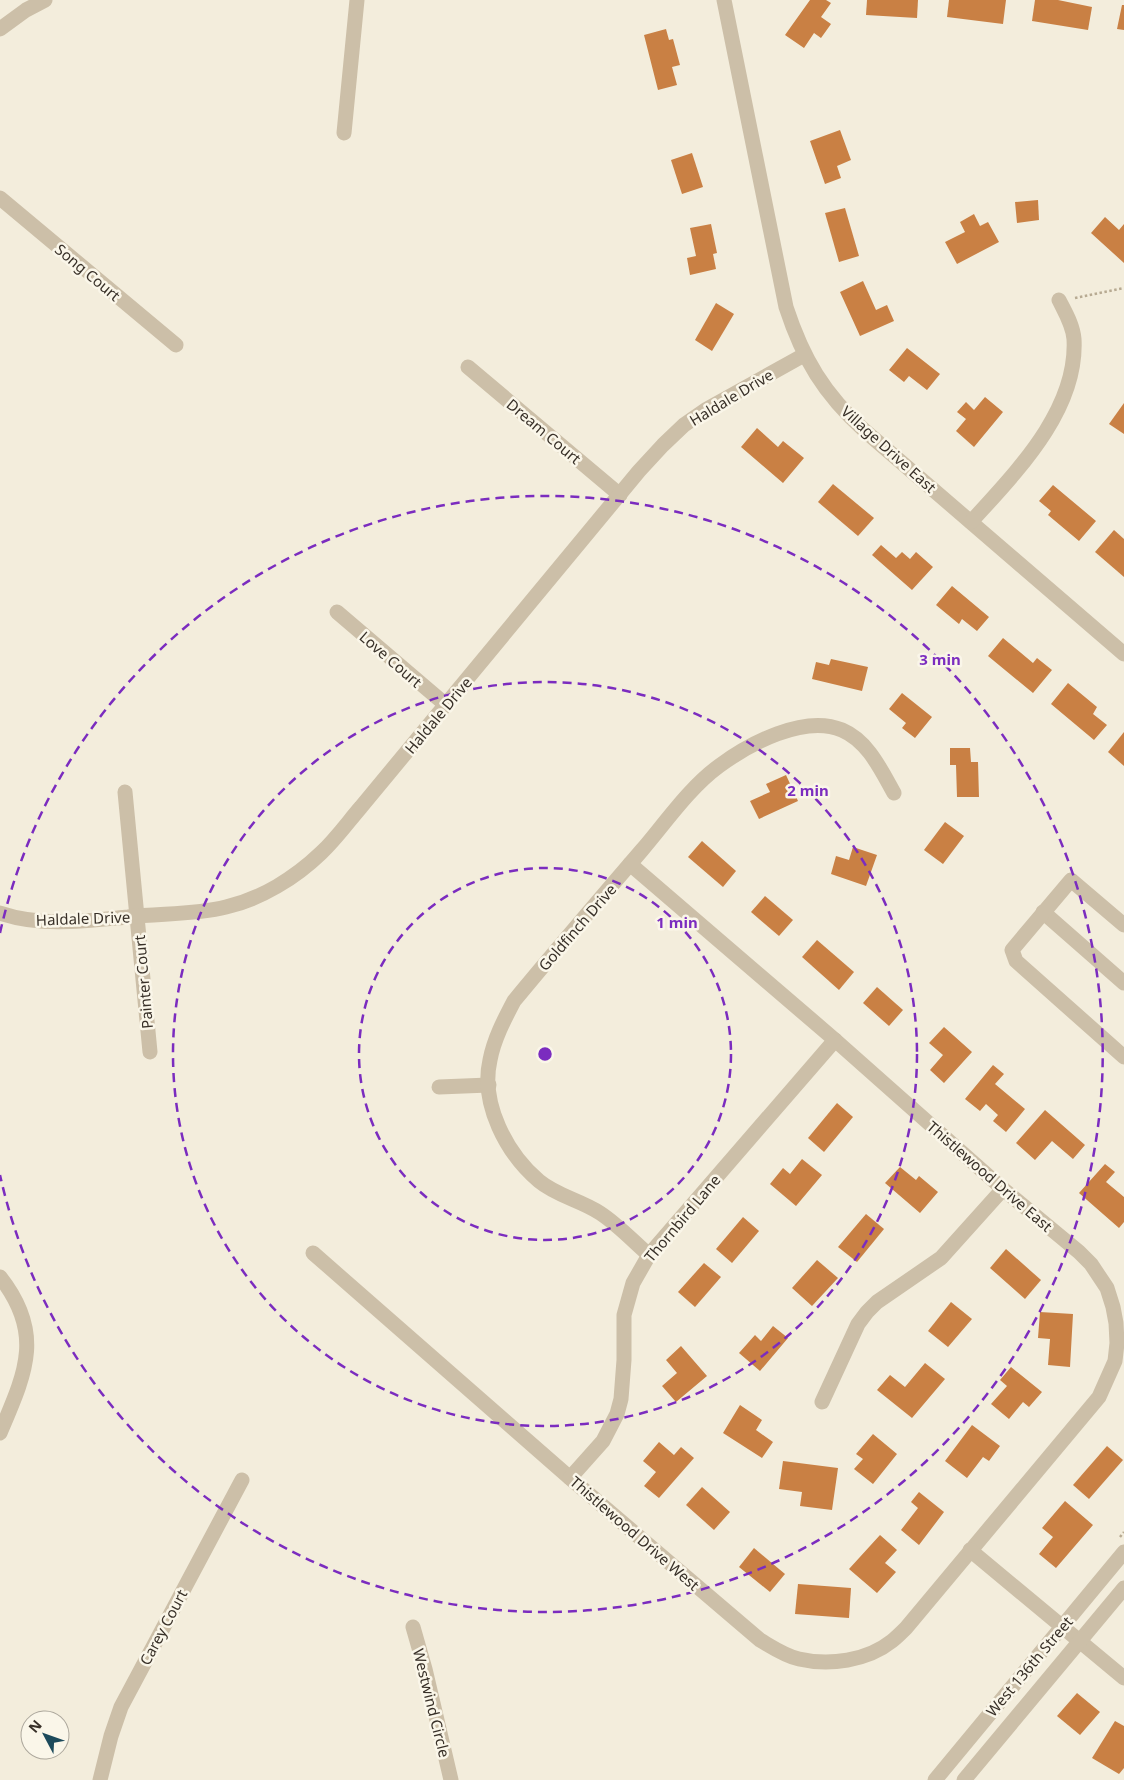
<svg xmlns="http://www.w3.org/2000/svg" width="1124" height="1780" font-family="'Noto Sans',sans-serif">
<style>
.building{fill:#c98044}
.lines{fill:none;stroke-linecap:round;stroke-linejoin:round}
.path{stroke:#b7aa92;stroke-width:2.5;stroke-dasharray:2.5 2.5;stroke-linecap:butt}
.minor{stroke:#ccbfa8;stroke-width:15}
.ring{fill:none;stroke:#7b2cbf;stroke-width:2.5;stroke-dasharray:9 6}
.labels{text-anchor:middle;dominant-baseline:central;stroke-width:5;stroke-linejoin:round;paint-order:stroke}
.street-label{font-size:15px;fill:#383028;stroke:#faf6e9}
.centre{fill:#7b2cbf;stroke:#faf6e9;stroke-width:2.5}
.ring-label{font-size:15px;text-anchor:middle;font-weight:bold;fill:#7b2cbf;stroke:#faf6e9;stroke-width:5;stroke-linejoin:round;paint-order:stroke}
</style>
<rect width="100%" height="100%" fill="#f3eddc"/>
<g class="building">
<path d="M810 0H826L831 3 821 17 831 24 821 38 814 33 804 48 785 35Z"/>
<path d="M867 0H918L917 18 866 15Z"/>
<path d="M949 0H1006L1003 24 947 17Z"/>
<path d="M1035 0H1058L1092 7 1088 30 1032 21Z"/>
<path d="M1122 5H1124V30L1117 29Z"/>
<path d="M666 29 669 40 673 39 680 65 672 67 677 85 658 90 644 35Z"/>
<path d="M840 130 851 160 837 166 841 178 825 184 810 141Z"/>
<path d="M692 153 703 187 682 194 671 160Z"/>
<path d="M1038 200 1039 220 1017 223 1015 202Z"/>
<path d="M845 208 859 256 839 262 825 213Z"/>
<path d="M974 214 980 226 988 222 999 242 957 264 945 242 965 232 960 222Z"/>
<path d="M1105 217 1119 230 1124 224V263L1091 233Z"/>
<path d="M711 224 717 253 713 254 716 269 690 275 687 258 696 256 690 228Z"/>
<path d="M863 281 876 310 887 305 894 321 860 336 840 292Z"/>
<path d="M716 303 734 314 712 351 695 340Z"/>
<path d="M907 348 940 374 927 390 909 376 904 382 889 370Z"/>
<path d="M985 397 1003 412 974 447 956 431 966 419 957 412 966 402 974 410Z"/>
<path d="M1124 403V434L1109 424Z"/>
<path d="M757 428 778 447 783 441 804 458 783 483 741 447Z"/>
<path d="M833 484 874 518 858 536 818 502Z"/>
<path d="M1053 485 1096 521 1079 541 1048 515 1051 511 1039 501Z"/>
<path d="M1114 530 1124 539V577L1095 552Z"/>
<path d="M881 545 896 558 902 552 910 559 916 552 933 567 912 590 872 555Z"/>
<path d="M952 586 989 617 977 631 962 619 959 624 936 605Z"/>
<path d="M1003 638 1033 663 1037 658 1052 670 1033 693 988 656Z"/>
<path d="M831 659 868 667 862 691 812 679 816 662 829 665Z"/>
<path d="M1068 683 1097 707 1093 714 1107 725 1094 740 1051 704Z"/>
<path d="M902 693 932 717 915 738 902 728 906 723 889 709Z"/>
<path d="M1124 732V766L1108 752Z"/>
<path d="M950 748H970L971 762H978L979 797H957L956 765H950Z"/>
<path d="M786 775 798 801 759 819 750 801 770 792 766 784Z"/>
<path d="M945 822 964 836 943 864 924 850Z"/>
<path d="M702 841 736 871 723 887 688 857Z"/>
<path d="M853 847 877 855 866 886 831 874 836 856 849 860Z"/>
<path d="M765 896 793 920 779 936 751 912Z"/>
<path d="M817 940 854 972 839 990 802 957Z"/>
<path d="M877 987 903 1010 889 1026 863 1003Z"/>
<path d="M944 1027 972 1052 944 1083 930 1070 943 1055 929 1043Z"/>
<path d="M993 1065 1004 1074 995 1084 1025 1109 1006 1132 993 1121 998 1115 986 1104 980 1111 965 1099Z"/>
<path d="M837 1103 853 1117 824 1152 808 1138Z"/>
<path d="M1045 1110 1085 1145 1073 1159 1052 1141 1035 1160 1016 1143Z"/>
<path d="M802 1159 822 1175 796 1206 770 1184 783 1168 790 1174Z"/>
<path d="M1105 1164 1115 1172 1106 1182 1124 1197V1222L1119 1228 1079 1193Z"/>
<path d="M900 1167 916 1180 919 1176 938 1192 920 1213 885 1183Z"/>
<path d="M866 1214 884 1229 857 1262 838 1247Z"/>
<path d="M743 1217 759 1231 732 1263 716 1249Z"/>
<path d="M1006 1249 1041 1280 1025 1299 990 1268Z"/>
<path d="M817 1260 838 1278 812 1306 792 1288Z"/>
<path d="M704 1263 721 1277 695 1307 678 1292Z"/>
<path d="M951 1302 972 1319 948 1347 928 1331Z"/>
<path d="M1040 1312 1073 1314 1070 1367 1048 1365 1050 1339 1038 1338Z"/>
<path d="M773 1326 788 1338 760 1371 739 1353 755 1335 761 1341Z"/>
<path d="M681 1346 707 1376 676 1402 662 1386 677 1373 666 1360Z"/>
<path d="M925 1363 945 1379 912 1418 877 1390 890 1375 905 1387Z"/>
<path d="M1011 1367 1042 1392 1029 1407 1023 1402 1009 1419 991 1404 1007 1386 1000 1380Z"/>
<path d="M740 1405 762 1420 756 1430 773 1442 762 1458 723 1433Z"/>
<path d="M972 1425 1000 1446 989 1461 983 1457 967 1478 945 1461Z"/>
<path d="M873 1434 897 1454 873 1484 854 1469 863 1459 856 1454Z"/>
<path d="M659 1442 674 1455 681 1447 694 1458 659 1498 644 1486 656 1472 643 1461Z"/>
<path d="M1107 1446 1123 1460 1089 1499 1073 1485Z"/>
<path d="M783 1461 838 1468 832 1510 800 1506 802 1492 779 1489Z"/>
<path d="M702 1487 730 1512 714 1530 686 1505Z"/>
<path d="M919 1492 944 1512 919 1545 901 1530 918 1508 911 1502Z"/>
<path d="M1065 1501 1093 1525 1056 1568 1039 1554 1053 1537 1042 1528Z"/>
<path d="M880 1535 897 1550 885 1563 896 1572 877 1593 849 1569Z"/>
<path d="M754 1548 785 1574 770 1592 739 1567Z"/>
<path d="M798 1584 851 1588 849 1618 795 1614Z"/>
<path d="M1077 1693 1100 1712 1080 1735 1057 1716Z"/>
<path d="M1115 1721 1124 1726V1768L1119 1774 1092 1758Z"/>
</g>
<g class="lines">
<g class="path">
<path d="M1075 298 1124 288"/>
<path d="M1120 1537 1124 1532"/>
</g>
<g class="minor">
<path d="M724 0 786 307C803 359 824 394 865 431L1124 654"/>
<path d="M0 29 26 10 45 0"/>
<path d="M344 133 357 0"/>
<path d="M0 198 176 345"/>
<path d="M468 367 620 495"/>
<path d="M971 522C1015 473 1078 411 1074 339 1073 325 1065 312 1059 300"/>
<path d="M337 612 446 705"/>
<path d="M125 792 150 1052"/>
<path d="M1043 912 1124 983"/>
<path d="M0 913C42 927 85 921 128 917 161 913 194 915 226 907 261 899 295 878 321 853 336 839 348 822 361 807L639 471 663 445 684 425 707 409 804 355"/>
<path d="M1124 925 1071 880 1012 950 1016 961 1124 1057"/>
<path d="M439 1087 489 1085"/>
<path d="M313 1253 570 1478 760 1640C772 1647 785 1656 799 1659 829 1666 867 1661 892 1641 897 1637 902 1632 906 1628L1099 1397 1115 1361 1117 1343 1116 1323 1113 1307 1107 1288 1091 1264 1079 1252 1003 1189 835 1040 630 864"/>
<path d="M649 1255C633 1241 617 1224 600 1213 580 1200 557 1196 539 1181 507 1154 480 1104 490 1060 494 1039 504 1020 514 1001 556 950 599 900 642 850 666 822 689 788 719 766 749 744 804 714 842 730 868 741 881 770 894 793"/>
<path d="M0 1277C45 1334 25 1374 0 1433"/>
<path d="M822 1402 858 1324 867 1312 877 1302 941 1258 1003 1189"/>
<path d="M570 1478 603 1441 617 1414 621 1399 624 1360V1315L633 1283 649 1255 835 1040"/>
<path d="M970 1550 1124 1678"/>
<path d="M413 1627 425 1669 451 1780"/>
<path d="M100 1780 111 1736 121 1707 242 1480"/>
<path d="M935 1780 1124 1552"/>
<path d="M964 1780 1124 1588"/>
</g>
</g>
<g class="ring">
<circle cx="545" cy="1054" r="186"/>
<circle cx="545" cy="1054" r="372"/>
<path d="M0 933A558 558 0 1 1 0 1175"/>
</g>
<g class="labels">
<g class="street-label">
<text transform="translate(88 272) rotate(40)">Song Court</text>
<text transform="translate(731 397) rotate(-31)">Haldale Drive</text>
<text transform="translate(544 431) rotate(40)">Dream Court</text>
<text transform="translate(889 449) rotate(42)">Village Drive East</text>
<text transform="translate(391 659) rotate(41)">Love Court</text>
<text transform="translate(438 715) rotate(-50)">Haldale Drive</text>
<text transform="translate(83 918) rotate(-2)">Haldale Drive</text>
<text transform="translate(577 927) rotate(-49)">Goldfinch Drive</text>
<text transform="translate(143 982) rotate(-95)">Painter Court</text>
<text transform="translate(990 1176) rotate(41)">Thistlewood Drive East</text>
<text transform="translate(682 1218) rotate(-50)">Thornbird Lane</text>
<text transform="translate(635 1533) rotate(41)">Thistlewood Drive West</text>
<text transform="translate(163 1627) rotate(-62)">Carey Court</text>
<text transform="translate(1029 1666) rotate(-50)">West 136th Street</text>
<text transform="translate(432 1703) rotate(76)">Westwind Circle</text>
</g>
</g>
<circle cx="545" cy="1054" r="8" class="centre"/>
<g class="ring-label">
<text x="940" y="665">3 min</text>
<text x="808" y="796">2 min</text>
<text x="677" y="928">1 min</text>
</g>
<g transform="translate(45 1735) rotate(311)"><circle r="24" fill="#faf6e9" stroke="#aca79c"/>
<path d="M0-4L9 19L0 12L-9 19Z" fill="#1c4a5b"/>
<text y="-8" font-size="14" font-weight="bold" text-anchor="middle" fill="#383028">N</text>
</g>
</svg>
